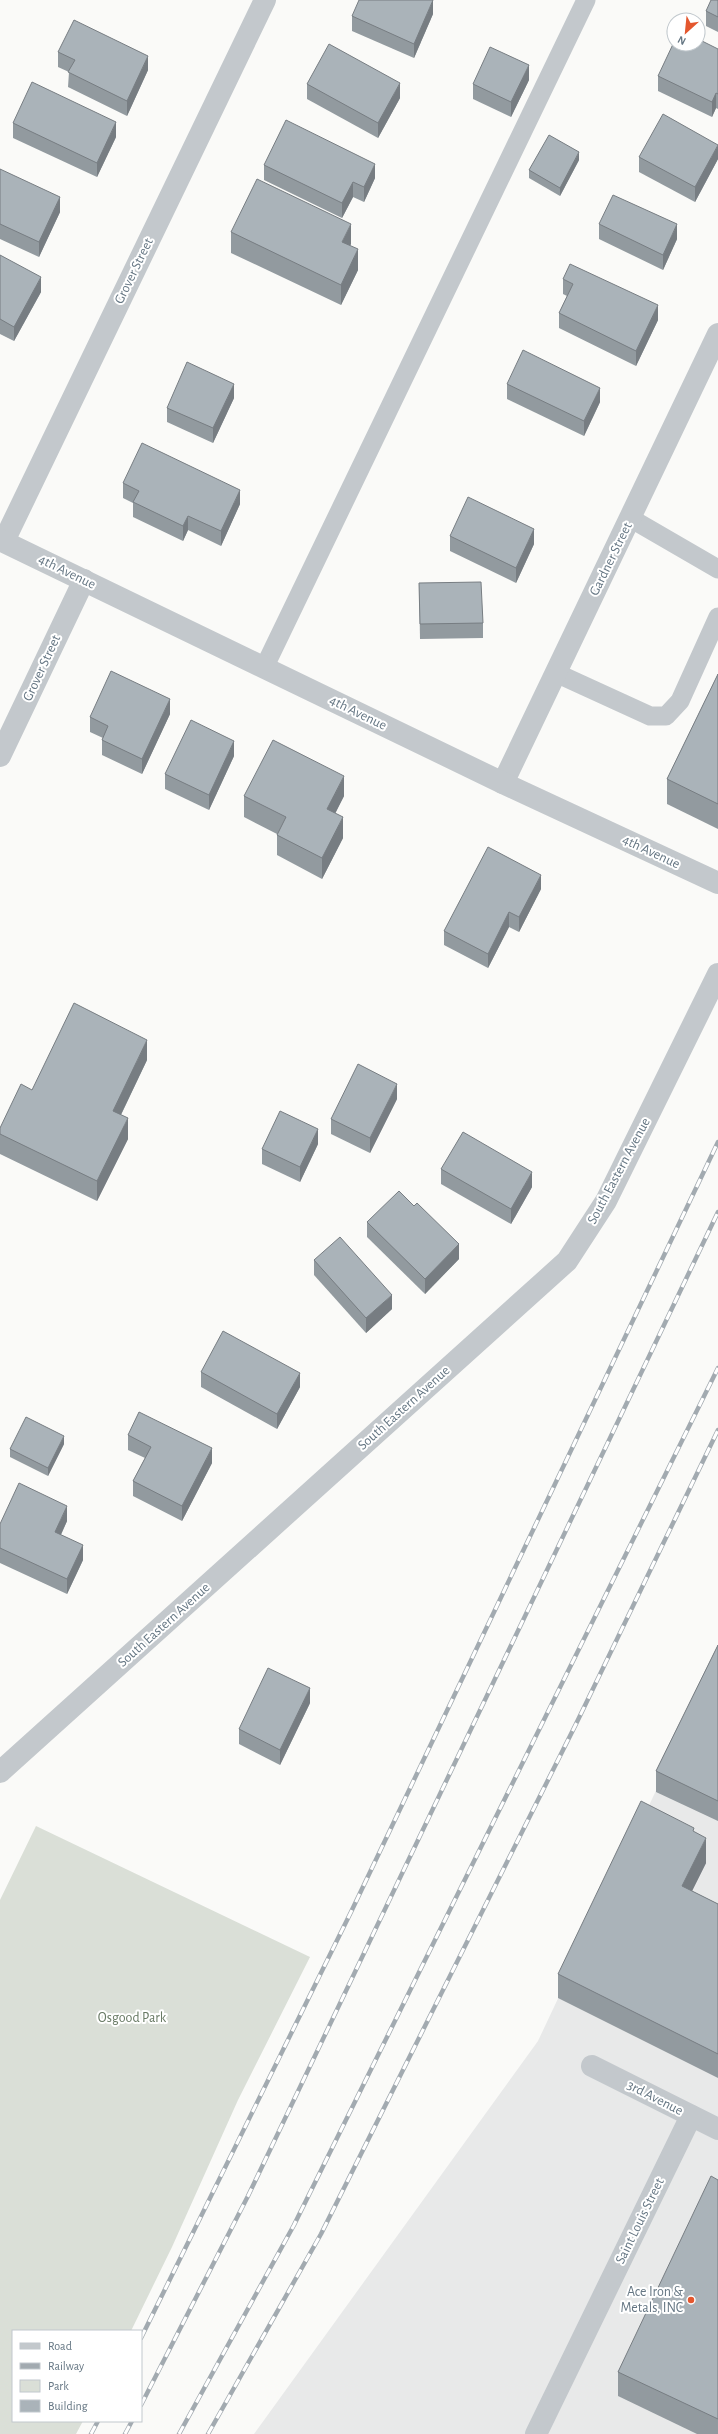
<svg xmlns="http://www.w3.org/2000/svg" width="718" height="2434" font-family="'Alegreya Sans',sans-serif">
<style>
.built{fill:#e8e9e9}
.park{fill:#dadfd7}
.lines{fill:none;stroke-linecap:round;stroke-linejoin:round}
.service{stroke:#c3c8cc;stroke-width:19}
.minor{stroke:#c3c8cc;stroke-width:22}
.tertiary{stroke:#c3c8cc;stroke-width:22}
.rail-casing{stroke:#a2aab0;stroke-width:4.5}
.rail{stroke:#fff;stroke-width:3;stroke-dasharray:9;stroke-linecap:butt}
.wall{fill:#929a9f}
.shaded-wall{fill:#777d82}
.building{fill:#aab3b9;stroke:#777d82}
.poi-dot{fill:#e4572e;stroke:#fff;stroke-width:1.5}
.labels{text-anchor:middle;dominant-baseline:central;stroke-width:4;stroke-linejoin:round;paint-order:stroke}
.street-label{font-size:14px;fill:#657683;stroke:#fff}
.park-label{font-size:14px;fill:#687a64;stroke:#fff}
.poi-label{font-size:14px;fill:#657683;stroke:#fff;text-anchor:end}
</style>
<rect width="100%" height="100%" fill="#fafaf8"/>
<path class="built" d="M718 1659V2434H254L538 2041Z"/>
<path class="park" d="M36 1826 310 1957 238 2100 172 2247 131 2331H13V2421H83L76 2434H0V1900Z"/>
<g class="lines">
<g class="service">
<path d="M630 518 718 569"/>
<path d="M264 668 586 0"/>
<path d="M556 673 650 716H666L680 701 718 617"/>
</g>
<g class="minor">
<path d="M4 541 265 0"/>
<path d="M0 756 84 580"/>
<path d="M503 783 718 334"/>
<path d="M0 1772 567 1261 606 1201 718 974"/>
<path d="M592 2066 718 2129"/>
<path d="M536 2434 691 2116"/>
</g>
<path class="tertiary" d="M0 540 503 783 718 883"/>
<defs>
<g id="rail">
<path d="M141 2338 351 1912 718 1142"/>
<path d="M141 2405 248 2196 718 1212"/>
<path d="M91 2434 98 2421"/>
<path d="M125 2434 132 2421"/>
<path d="M179 2434 294 2225 718 1368"/>
<path d="M208 2434 321 2234 576 1724 718 1430"/>
</g>
</defs>
<use href="#rail" class="rail-casing"/>
<use href="#rail" class="rail"/>
</g>
<g class="wall">
<path d="M718 0V32L706 26V11Z"/>
<path d="M433 14 414 58 352 31V16Z"/>
<path d="M718 49V109L716 108 712 117 658 91V76Z"/>
<path d="M58 52 148 70 127 116 68 87 69 72 58 67Z"/>
<path d="M529 80 511 117 473 99V84Z"/>
<path d="M307 84 400 98 378 138 307 99Z"/>
<path d="M13 123 116 137 97 177 13 138Z"/>
<path d="M639 157 718 159 695 202 639 172Z"/>
<path d="M579 160 560 196 529 178V170Z"/>
<path d="M264 165 375 178 364 202 353 197 342 218 264 180Z"/>
<path d="M0 169 60 212 39 257 0 239Z"/>
<path d="M599 224 677 239 663 270 599 239Z"/>
<path d="M231 232 351 244 350 245 358 270 341 305 231 253Z"/>
<path d="M0 255 41 292 14 341 0 334Z"/>
<path d="M563 279 658 320 636 366 559 328V313L567 296 563 294Z"/>
<path d="M507 384 600 402 584 436 507 399Z"/>
<path d="M234 398 213 443 167 422V408Z"/>
<path d="M123 483 240 504 221 546 188 530 183 541 133 517V503L123 498Z"/>
<path d="M450 536 534 544 516 583 450 551Z"/>
<path d="M419 583 483 623V638L420 639Z"/>
<path d="M718 674V829L667 804V779Z"/>
<path d="M170 714 142 774 102 755V740L103 738 90 732V717Z"/>
<path d="M234 756 209 810 165 789V774Z"/>
<path d="M244 796H344L335 813 343 838 322 879 277 855V834L244 817Z"/>
<path d="M541 889 519 932 509 927 488 968 444 945V931Z"/>
<path d="M147 1060 121 1115 128 1139 97 1201 0 1154V1128L32 1090Z"/>
<path d="M397 1099 370 1153 331 1134V1119Z"/>
<path d="M318 1144 300 1182 262 1164V1149Z"/>
<path d="M441 1169 532 1187 511 1224 441 1184Z"/>
<path d="M367 1222 459 1259 425 1294 367 1237Z"/>
<path d="M314 1260 392 1309 366 1333 314 1275Z"/>
<path d="M201 1372 300 1387 277 1429 201 1387Z"/>
<path d="M128 1435 212 1463 182 1521 133 1496V1481L145 1458 128 1450Z"/>
<path d="M64 1444 48 1476 10 1457V1449Z"/>
<path d="M67 1521 61 1535 83 1560 67 1594 0 1563V1524Z"/>
<path d="M718 1645V1821L656 1792V1771Z"/>
<path d="M310 1703 280 1765 239 1744V1729Z"/>
<path d="M694 1832 706 1863 692 1891 718 1904V2078L558 1998V1974Z"/>
<path d="M718 2180V2434H697L618 2396V2372Z"/>
</g>
<g class="shaded-wall">
<path d="M433 0V14L414 58V44Z"/>
<path d="M148 56V70L127 116V101Z"/>
<path d="M529 65V80L511 117V102Z"/>
<path d="M400 83V98L378 138V123Z"/>
<path d="M716 93V108L712 117V102Z"/>
<path d="M116 122V137L97 177V163Z"/>
<path d="M718 145V159L695 202V187Z"/>
<path d="M579 152V160L560 196V188Z"/>
<path d="M375 164V178L364 202V187Z"/>
<path d="M353 182V197L342 218V203Z"/>
<path d="M60 197V212L39 257V242Z"/>
<path d="M351 224V244L342 262V242Z"/>
<path d="M677 224V239L663 270V255Z"/>
<path d="M358 249V270L341 305V285Z"/>
<path d="M41 277V292L14 341V327Z"/>
<path d="M658 305V320L636 366V351Z"/>
<path d="M234 384V398L213 443V428Z"/>
<path d="M600 388V402L584 436V421Z"/>
<path d="M240 490V504L221 546V531Z"/>
<path d="M188 516V530L183 541V526Z"/>
<path d="M534 529V544L516 583V568Z"/>
<path d="M170 699V714L142 774V759Z"/>
<path d="M234 741V756L209 810V795Z"/>
<path d="M344 776V796L327 830V809Z"/>
<path d="M343 817V838L322 879V858Z"/>
<path d="M541 875V889L519 932V917Z"/>
<path d="M509 912V927L488 968V954Z"/>
<path d="M147 1040V1060L113 1131V1111Z"/>
<path d="M397 1084V1099L370 1153V1138Z"/>
<path d="M128 1118V1139L97 1201V1181Z"/>
<path d="M318 1129V1144L300 1182V1167Z"/>
<path d="M532 1172V1187L511 1224V1209Z"/>
<path d="M459 1244V1259L425 1294V1279Z"/>
<path d="M392 1295V1309L366 1333V1318Z"/>
<path d="M300 1373V1387L277 1429V1414Z"/>
<path d="M64 1436V1444L48 1476V1468Z"/>
<path d="M212 1448V1463L182 1521V1506Z"/>
<path d="M67 1506V1521L55 1547V1532Z"/>
<path d="M83 1545V1560L67 1594V1579Z"/>
<path d="M310 1688V1703L280 1765V1750Z"/>
<path d="M706 1838V1863L682 1911V1886Z"/>
</g>
<g class="building">
<path d="M359 0H433L414 44 352 16Z"/>
<path d="M711 0H718V17L706 11Z"/>
<path d="M74 20 148 56 127 101 68 72 75 60 58 52Z"/>
<path d="M698 39 718 49V94L716 93 712 102 658 76 674 42V44H698Z"/>
<path d="M329 44 400 83 378 123 307 84Z"/>
<path d="M490 47 529 65 511 102 473 84Z"/>
<path d="M32 82 116 122 97 163 13 123Z"/>
<path d="M663 114 718 145 695 187 639 157Z"/>
<path d="M286 120 375 164 364 187 353 182 342 203 264 165Z"/>
<path d="M549 135 579 152 560 188 529 170Z"/>
<path d="M0 169 60 197 39 242 0 224Z"/>
<path d="M257 179 351 224 342 242 358 249 341 285 231 232Z"/>
<path d="M613 195 677 224 663 255 599 224Z"/>
<path d="M0 255 41 277 14 327 0 319Z"/>
<path d="M570 264 658 305 636 351 559 313 573 284 563 279Z"/>
<path d="M523 350 600 388 584 421 507 384Z"/>
<path d="M187 362 234 384 213 428 167 408Z"/>
<path d="M142 443 240 490 221 531 188 516 183 526 133 502 139 491 123 483Z"/>
<path d="M468 497 534 529 516 568 450 536Z"/>
<path d="M481 582 483 623 420 624 419 583Z"/>
<path d="M111 671 170 699 142 759 102 740 108 726 90 717Z"/>
<path d="M718 674V804L667 779Z"/>
<path d="M191 720 234 741 209 795 165 774Z"/>
<path d="M273 740 344 776 327 809 343 817 322 858 277 835 286 817 244 796Z"/>
<path d="M488 847 541 875 519 917 509 912 488 954 444 931Z"/>
<path d="M74 1003 147 1040 113 1111 128 1118 97 1181 0 1134V1128L21 1084 32 1090Z"/>
<path d="M358 1064 397 1084 370 1138 331 1119Z"/>
<path d="M280 1111 318 1129 300 1167 262 1149Z"/>
<path d="M463 1132 532 1172 511 1209 441 1169Z"/>
<path d="M399 1191 414 1206 417 1203 459 1244 425 1279 367 1222Z"/>
<path d="M340 1237 392 1295 366 1318 314 1260Z"/>
<path d="M223 1331 300 1373 277 1414 201 1372Z"/>
<path d="M139 1412 212 1448 182 1506 133 1481 151 1447 128 1435Z"/>
<path d="M26 1417 64 1436 48 1468 10 1449Z"/>
<path d="M19 1483 67 1506 55 1532 83 1545 67 1579 0 1548V1524Z"/>
<path d="M718 1645V1801L656 1771Z"/>
<path d="M268 1668 310 1688 280 1750 239 1729Z"/>
<path d="M641 1801 694 1828 693 1831 706 1838 682 1886 718 1904V2054L558 1974Z"/>
<path d="M711 2176 718 2180V2419L618 2372Z"/>
</g>
<circle class="poi-dot" cx="691" cy="2300" r="4"/>
<g class="labels">
<g class="street-label">
<text transform="translate(134 271) rotate(-64)">Grover Street</text>
<text transform="translate(611 559) rotate(-64)">Gardner Street</text>
<text transform="translate(67 572) rotate(26)">4th Avenue</text>
<text transform="translate(42 668) rotate(-65)">Grover Street</text>
<text transform="translate(358 713) rotate(26)">4th Avenue</text>
<text transform="translate(651 852) rotate(25)">4th Avenue</text>
<text transform="translate(619 1171) rotate(-62)">South Eastern Avenue</text>
<text transform="translate(404 1408) rotate(-42)">South Eastern Avenue</text>
<text transform="translate(164 1625) rotate(-42)">South Eastern Avenue</text>
<text transform="translate(655 2098) rotate(27)">3rd Avenue</text>
<text transform="translate(640 2221) rotate(-64)">Saint Louis Street</text>
</g>
<g class="park-label">
<text x="132" y="2018">Osgood Park</text>
</g>
<g class="poi-label">
<text x="683" y="2292">Ace Iron &amp;<tspan x="683" dy="16">Metals, INC</tspan></text>
</g>
</g>
<rect x="12" y="2330" width="130" height="92" fill="#ffffff" stroke="#c1c8cd"/>
<rect x="20" y="2343" width="20" height="6" fill="#c3c8cc" stroke="#c1c8cd"/>
<text x="48" y="2350" font-size="12" fill="#657683">Road</text>
<rect x="20" y="2363" width="20" height="6" fill="#a2aab0" stroke="#c1c8cd"/>
<text x="48" y="2370" font-size="12" fill="#657683">Railway</text>
<rect x="20" y="2380" width="20" height="12" fill="#dadfd7" stroke="#c1c8cd"/>
<text x="48" y="2390" font-size="12" fill="#657683">Park</text>
<rect x="20" y="2400" width="20" height="12" fill="#aab3b9" stroke="#c1c8cd"/>
<text x="48" y="2410" font-size="12" fill="#657683">Building</text>
<g transform="translate(686 32) rotate(207)"><circle r="19" fill="#ffffff" stroke="#c1c8cd"/>
<path d="M0-3L7 15L0 10L-7 15Z" fill="#e4572e"/>
<text y="-6" font-size="11" font-weight="bold" text-anchor="middle" fill="#657683">N</text>
</g>
</svg>
